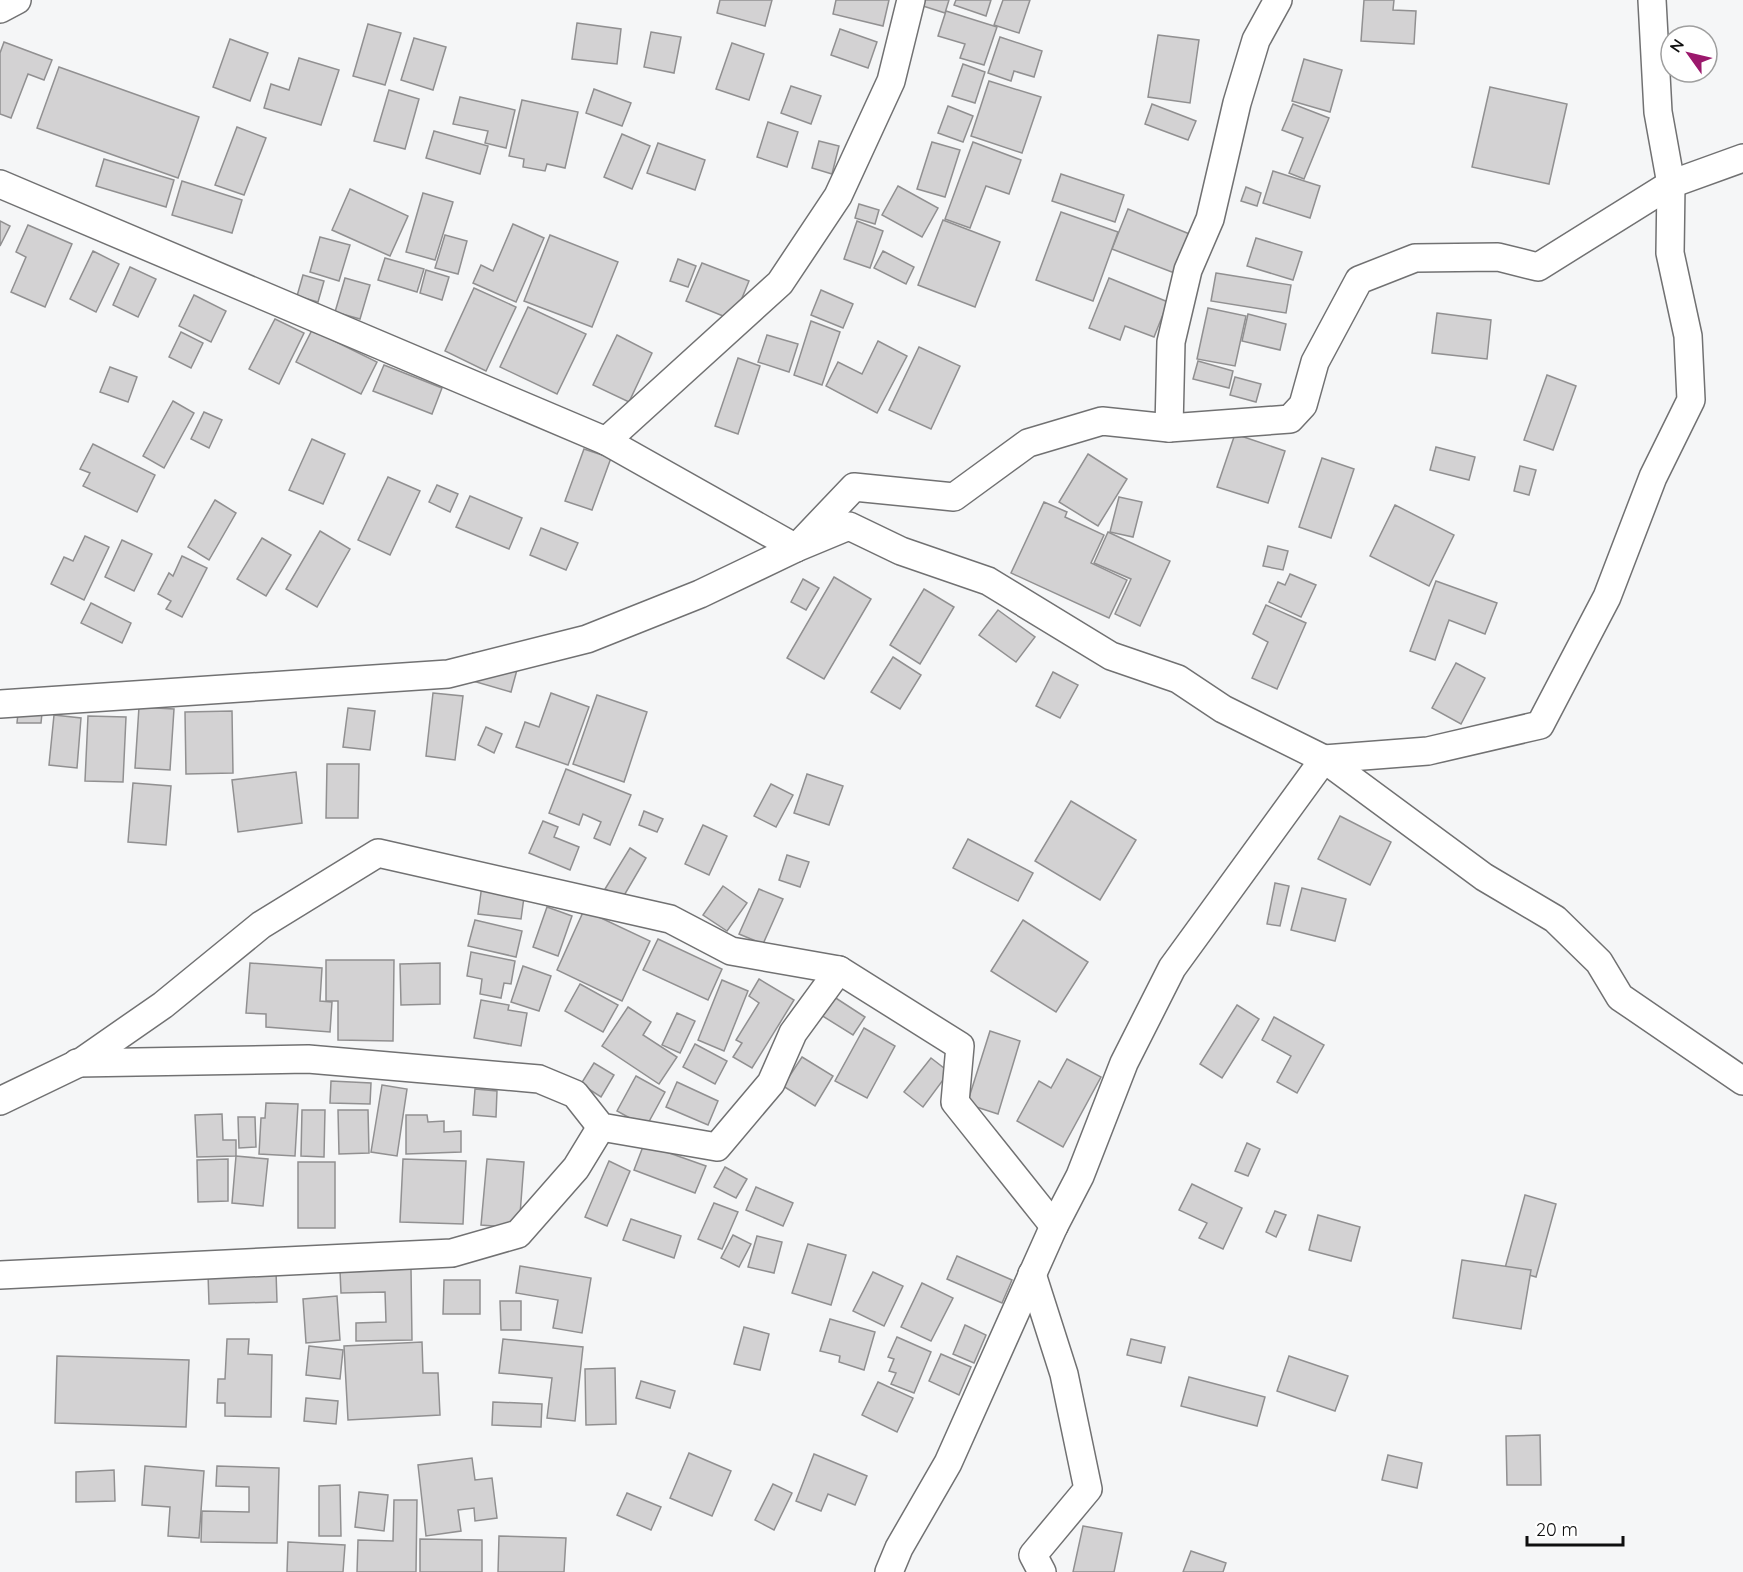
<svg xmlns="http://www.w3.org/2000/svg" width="1743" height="1572" font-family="Quicksand,sans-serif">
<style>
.building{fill:#d3d2d3;stroke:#919091;stroke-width:1.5}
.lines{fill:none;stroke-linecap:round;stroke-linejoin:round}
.street-casing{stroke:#717172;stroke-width:30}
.street{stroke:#fff;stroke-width:27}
</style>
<rect width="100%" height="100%" fill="#f5f6f7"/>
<g class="building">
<path d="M720 0H772L765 26 717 13Z"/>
<path d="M836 0H889L883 26 833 14Z"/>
<path d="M925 0H949L945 13 923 6Z"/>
<path d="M956 0H991L986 16 954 5Z"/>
<path d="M1003 0H1030L1019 33 994 25Z"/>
<path d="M1364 0H1394L1393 10 1416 11 1414 44 1361 41Z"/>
<path d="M946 11 997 27 984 65 960 58 965 44 938 36Z"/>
<path d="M577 23 621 29 617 64 572 59Z"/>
<path d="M368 24 401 33 385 85 353 76Z"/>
<path d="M840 29 877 42 868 68 831 55Z"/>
<path d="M651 32 681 37 674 73 644 67Z"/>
<path d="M1158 35 1199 40 1190 103 1148 97Z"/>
<path d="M1000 37 1042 51 1034 77 1014 71 1011 81 988 73Z"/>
<path d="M414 38 446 47 433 90 401 80Z"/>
<path d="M230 39 268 53 250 101 213 87Z"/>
<path d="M4 42 52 60 44 80 28 74 11 118 0 114V53Z"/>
<path d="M732 43 764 54 749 100 716 89Z"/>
<path d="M299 58 339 70 321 125 264 108 271 84 289 90Z"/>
<path d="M1304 59 1342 70 1330 112 1292 101Z"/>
<path d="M963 64 985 72 975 103 952 96Z"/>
<path d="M59 67 199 117 178 178 37 128Z"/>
<path d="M989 81 1041 97 1022 153 971 136Z"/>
<path d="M791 86 821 96 811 124 781 113Z"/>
<path d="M1490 87 1567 104 1549 184 1472 167Z"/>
<path d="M594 89 631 103 622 126 586 113Z"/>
<path d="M389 90 419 99 405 149 374 141Z"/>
<path d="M460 97 515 110 506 148 485 143 488 131 453 124Z"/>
<path d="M522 100 578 112 565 168 547 164 545 171 523 167 524 159 509 156Z"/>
<path d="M1152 104 1196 121 1188 140 1145 124Z"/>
<path d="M1293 104 1329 118 1304 179 1289 173 1303 138 1282 130Z"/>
<path d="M948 106 973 116 963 142 938 133Z"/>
<path d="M768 122 798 132 787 167 757 157Z"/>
<path d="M237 127 266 138 244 195 215 185Z"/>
<path d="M434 131 488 146 480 174 426 158Z"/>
<path d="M622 134 650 146 632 189 604 177Z"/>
<path d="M819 141 839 146 832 174 812 168Z"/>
<path d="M932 142 960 150 945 197 917 189Z"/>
<path d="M973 142 1021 160 1009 194 986 186 970 228 945 219Z"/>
<path d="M658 143 705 160 695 190 647 173Z"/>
<path d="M104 159 174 180 166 207 96 186Z"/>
<path d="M1273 171 1320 186 1310 218 1263 203Z"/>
<path d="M1061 174 1124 195 1115 222 1052 201Z"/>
<path d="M182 181 242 200 232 233 172 215Z"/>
<path d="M898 186 938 208 922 237 882 215Z"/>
<path d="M1246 187 1261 193 1257 206 1241 201Z"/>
<path d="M350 189 408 216 390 256 332 230Z"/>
<path d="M423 193 453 202 435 260 406 252Z"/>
<path d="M859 204 879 210 875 224 855 218Z"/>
<path d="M1128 209 1192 235 1177 274 1112 249Z"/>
<path d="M1061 212 1118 232 1093 301 1036 280Z"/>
<path d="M943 220 1000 242 975 307 918 285Z"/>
<path d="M0 221 10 226 0 246Z"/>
<path d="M857 221 883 231 870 268 844 259Z"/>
<path d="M513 224 544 238 516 302 473 283 481 265 493 271Z"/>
<path d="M28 225 72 244 45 307 11 292 26 257 16 252Z"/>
<path d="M445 235 467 241 458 274 435 268Z"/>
<path d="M550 235 618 262 592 327 524 301Z"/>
<path d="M320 237 350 245 339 281 310 272Z"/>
<path d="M1256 238 1302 252 1293 280 1247 266Z"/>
<path d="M93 251 119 264 96 312 70 299Z"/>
<path d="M883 251 914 267 906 284 874 268Z"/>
<path d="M385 258 424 269 417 292 378 280Z"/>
<path d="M678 259 696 266 688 287 670 281Z"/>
<path d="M702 263 749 281 733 320 686 301Z"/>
<path d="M130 267 156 279 138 317 113 305Z"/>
<path d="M426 270 449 277 442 300 420 293Z"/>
<path d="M1216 273 1291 285 1286 313 1211 301Z"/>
<path d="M303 275 324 281 318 302 297 296Z"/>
<path d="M345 278 370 285 360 319 335 312Z"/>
<path d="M1109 278 1168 302 1154 337 1125 326 1120 340 1089 328Z"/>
<path d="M474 288 516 307 486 371 445 351Z"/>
<path d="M821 290 853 304 843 328 811 315Z"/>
<path d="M194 295 226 311 211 342 179 326Z"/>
<path d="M528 307 586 334 557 394 500 367Z"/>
<path d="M1208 308 1246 316 1235 366 1197 359Z"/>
<path d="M1437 313 1491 320 1487 359 1432 353Z"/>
<path d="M1248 314 1286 324 1280 350 1242 341Z"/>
<path d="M275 319 304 333 279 384 249 369Z"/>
<path d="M811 321 840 332 822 385 794 375Z"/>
<path d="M312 330 377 362 361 394 296 362Z"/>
<path d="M181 332 203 343 191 368 169 357Z"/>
<path d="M617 335 652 353 629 402 593 385Z"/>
<path d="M767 335 798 344 789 372 758 362Z"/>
<path d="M878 341 907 356 877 413 826 386 838 362 862 374Z"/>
<path d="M919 347 960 366 931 429 889 410Z"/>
<path d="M738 358 760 366 738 434 715 426Z"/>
<path d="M1198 361 1233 371 1229 388 1193 379Z"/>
<path d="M384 365 442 388 432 414 373 391Z"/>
<path d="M110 367 137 377 128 402 100 392Z"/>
<path d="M1547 375 1576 386 1553 450 1524 440Z"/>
<path d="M1235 377 1261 384 1256 402 1230 395Z"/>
<path d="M173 401 194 413 164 468 143 456Z"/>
<path d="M204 412 222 420 209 448 191 439Z"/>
<path d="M1235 434 1285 451 1268 503 1217 487Z"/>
<path d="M312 439 345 454 323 504 289 490Z"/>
<path d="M93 444 155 475 137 512 83 486 90 473 80 469Z"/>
<path d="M1436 447 1475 457 1469 480 1430 470Z"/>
<path d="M584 449 611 458 592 510 565 501Z"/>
<path d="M1088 454 1127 479 1098 526 1059 502Z"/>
<path d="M1322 458 1354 469 1331 538 1299 527Z"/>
<path d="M1520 466 1536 470 1529 495 1514 491Z"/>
<path d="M388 477 420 491 390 555 358 540Z"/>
<path d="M437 485 458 494 450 512 429 502Z"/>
<path d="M470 496 522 518 509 549 456 527Z"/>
<path d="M1119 497 1142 502 1133 537 1110 532Z"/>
<path d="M215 500 236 513 209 560 188 547Z"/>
<path d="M1044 502 1067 512 1065 517 1104 535 1091 563 1127 580 1109 618 1011 573Z"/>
<path d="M1395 505 1454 535 1429 586 1370 556Z"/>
<path d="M541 528 578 543 566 570 530 555Z"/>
<path d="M320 531 350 549 317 607 286 589Z"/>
<path d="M1108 532 1170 561 1140 626 1115 614 1131 579 1094 563Z"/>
<path d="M85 536 109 547 84 600 51 584 64 557 73 561Z"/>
<path d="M262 538 291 555 266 596 237 579Z"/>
<path d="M122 540 152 554 134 591 105 577Z"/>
<path d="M1268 546 1288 551 1283 570 1263 566Z"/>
<path d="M182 556 207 568 182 617 166 609 171 601 158 594 169 573 173 576Z"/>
<path d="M1290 574 1316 585 1301 617 1269 602 1278 582 1285 585Z"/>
<path d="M834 577 871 599 824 679 787 658Z"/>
<path d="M803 579 819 588 806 610 791 602Z"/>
<path d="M1436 581 1497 603 1485 634 1449 620 1435 660 1410 651Z"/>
<path d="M924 589 954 607 920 664 890 645Z"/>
<path d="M91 603 131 623 122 643 81 623Z"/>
<path d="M1266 605 1306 623 1277 689 1252 678 1268 642 1253 634Z"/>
<path d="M998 610 1035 637 1016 662 979 635Z"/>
<path d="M473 653 518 666 511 692 466 679Z"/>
<path d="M893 657 921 675 900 709 871 692Z"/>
<path d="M1456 663 1485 678 1461 724 1432 708Z"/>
<path d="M1053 672 1078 685 1060 718 1036 706Z"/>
<path d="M433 693 463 696 455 760 426 756Z"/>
<path d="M551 693 589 707 568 765 516 747 525 722 539 727Z"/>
<path d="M597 695 647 712 624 782 573 764Z"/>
<path d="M139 707 174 709 170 770 135 768Z"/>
<path d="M348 708 375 711 370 750 343 747Z"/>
<path d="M232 711 233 773 186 774 185 712Z"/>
<path d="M18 713H42L41 723H17Z"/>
<path d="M54 715 81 718 77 768 49 765Z"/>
<path d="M88 716 126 717 123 782 85 781Z"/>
<path d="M486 727 502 734 494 753 478 745Z"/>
<path d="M327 764H359L358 818H326Z"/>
<path d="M566 769 631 795 610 845 594 838 601 822 583 814 579 825 549 813Z"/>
<path d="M296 772 302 823 238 832 232 780Z"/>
<path d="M807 774 843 786 829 825 794 813Z"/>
<path d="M133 783 171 786 166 845 128 842Z"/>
<path d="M771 784 793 795 776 827 754 816Z"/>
<path d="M1071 801 1136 840 1100 900 1035 861Z"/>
<path d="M644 811 663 819 657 832 639 825Z"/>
<path d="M1340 816 1391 842 1370 885 1318 859Z"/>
<path d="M543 821 558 827 554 837 579 847 570 870 529 853Z"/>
<path d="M703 825 727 836 709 875 685 864Z"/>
<path d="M968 839 1033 873 1018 901 953 868Z"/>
<path d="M630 848 646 858 622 899 605 889Z"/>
<path d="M787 855 809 862 800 887 779 880Z"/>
<path d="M1275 883 1289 886 1280 926 1267 924Z"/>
<path d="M482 885 525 890 521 919 478 914Z"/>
<path d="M723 886 747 903 727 931 703 915Z"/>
<path d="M1302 888 1346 899 1335 941 1291 930Z"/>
<path d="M759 889 783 899 763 944 739 934Z"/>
<path d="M547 907 572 916 558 956 533 947Z"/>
<path d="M584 910 650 941 622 1001 557 970Z"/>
<path d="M475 920 522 931 516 957 468 946Z"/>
<path d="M1023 920 1088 962 1056 1012 991 971Z"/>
<path d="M658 939 722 969 708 1000 643 970Z"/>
<path d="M471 952 515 961 511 984 504 983 501 998 480 994 482 979 467 976Z"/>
<path d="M326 960H394L393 1041 338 1040V1001H326Z"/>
<path d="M250 963 322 968 320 1001 332 1002 330 1032 266 1027V1014L246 1013Z"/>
<path d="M440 963V1004L401 1005 400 964Z"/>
<path d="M523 966 551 976 539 1011 511 1002Z"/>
<path d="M759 979 794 1000 752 1068 733 1057 742 1043 736 1040 759 1003 749 996Z"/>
<path d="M722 980 748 991 724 1051 698 1040Z"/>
<path d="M580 984 618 1005 603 1032 565 1011Z"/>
<path d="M825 991 865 1017 853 1035 813 1010Z"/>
<path d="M481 1000 509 1005 508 1010 527 1013 521 1046 474 1038Z"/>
<path d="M1237 1005 1259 1019 1222 1078 1200 1064Z"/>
<path d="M628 1007 651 1022 643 1035 677 1057 659 1084 602 1046Z"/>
<path d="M677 1013 695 1021 680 1053 662 1045Z"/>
<path d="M1274 1017 1324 1045 1297 1093 1277 1082 1291 1056 1262 1040Z"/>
<path d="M864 1028 895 1046 867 1098 835 1081Z"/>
<path d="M990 1031 1020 1041 998 1114 967 1104Z"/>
<path d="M695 1044 727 1061 715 1084 683 1067Z"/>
<path d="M802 1057 833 1076 815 1106 783 1086Z"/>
<path d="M931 1058 949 1072 923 1107 904 1092Z"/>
<path d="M1067 1059 1101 1077 1063 1147 1017 1121 1039 1081 1051 1088Z"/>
<path d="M594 1063 614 1075 601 1097 581 1084Z"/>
<path d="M636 1076 665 1092 646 1127 617 1111Z"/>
<path d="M331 1081 371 1083 370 1104 330 1103Z"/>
<path d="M677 1082 718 1101 708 1125 666 1107Z"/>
<path d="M382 1085 407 1089 397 1156 371 1152Z"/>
<path d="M475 1089 497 1091 496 1117 473 1115Z"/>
<path d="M266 1103 298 1104 295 1156 259 1154 261 1118H265Z"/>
<path d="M302 1110H325L324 1157 301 1156Z"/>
<path d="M338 1110H368L369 1153 339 1154Z"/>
<path d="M222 1114 223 1140H236V1156L197 1157 195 1115Z"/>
<path d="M406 1115H427L428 1122 444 1121V1132L461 1131V1152L406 1154Z"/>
<path d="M238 1117H255L256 1147 239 1148Z"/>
<path d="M1247 1143 1260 1149 1248 1176 1235 1171Z"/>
<path d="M644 1144 706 1166 695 1193 634 1170Z"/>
<path d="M236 1156 268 1159 263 1206 232 1203Z"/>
<path d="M228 1159V1201L198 1202 197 1160Z"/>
<path d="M403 1159 466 1161 463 1224 400 1222Z"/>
<path d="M487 1159 524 1162 519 1228 481 1225Z"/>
<path d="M609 1161 630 1171 607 1226 585 1217Z"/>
<rect x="298" y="1162" width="37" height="66"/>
<path d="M725 1167 747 1179 736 1198 714 1187Z"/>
<path d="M1192 1184 1242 1208 1223 1249 1199 1238 1207 1223 1179 1210Z"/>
<path d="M756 1187 793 1203 783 1226 746 1210Z"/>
<path d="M1525 1195 1556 1204 1536 1277 1505 1268Z"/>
<path d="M714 1203 738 1212 722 1249 698 1239Z"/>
<path d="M1275 1211 1286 1215 1276 1237 1266 1232Z"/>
<path d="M1318 1215 1360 1227 1351 1261 1309 1250Z"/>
<path d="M631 1219 681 1236 674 1258 623 1240Z"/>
<path d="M733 1235 751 1244 739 1267 721 1258Z"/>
<path d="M757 1236 782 1242 774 1273 748 1267Z"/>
<path d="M808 1244 846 1255 831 1305 792 1293Z"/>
<path d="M957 1256 1012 1280 1002 1303 947 1279Z"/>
<path d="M1462 1260 1531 1270 1521 1329 1453 1318Z"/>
<path d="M520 1266 591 1278 582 1333 553 1328 558 1300 516 1293Z"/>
<path d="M411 1269 412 1340 356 1341V1323L386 1322 385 1292 341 1293 340 1271Z"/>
<path d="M276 1271 277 1302 209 1304 208 1274Z"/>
<path d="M873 1272 903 1286 884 1326 853 1311Z"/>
<path d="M444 1280H480V1314H443Z"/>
<path d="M922 1283 953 1298 931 1341 901 1327Z"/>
<path d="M337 1296 340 1340 306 1343 303 1299Z"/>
<path d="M500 1301H521V1330H501Z"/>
<path d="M830 1319 875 1332 864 1370 839 1362 840 1356 820 1351Z"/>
<path d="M965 1325 986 1335 974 1363 953 1354Z"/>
<path d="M744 1327 769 1334 760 1370 734 1364Z"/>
<path d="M897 1337 931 1352 914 1393 891 1384 896 1373 889 1371 894 1359 888 1357Z"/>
<path d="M227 1339H249L248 1354 272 1355 271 1417 225 1416V1403H217L218 1379H225Z"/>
<path d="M503 1339 583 1347 575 1421 547 1418 552 1378 499 1373Z"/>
<path d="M1131 1339 1165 1347 1161 1363 1127 1355Z"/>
<path d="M422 1342 423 1373H438L440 1415 348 1420 344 1346Z"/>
<path d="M309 1346 343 1350 340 1379 306 1375Z"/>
<path d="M941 1354 971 1367 959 1395 929 1381Z"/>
<path d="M57 1356 189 1360 186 1427 55 1423Z"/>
<path d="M1289 1356 1348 1376 1335 1411 1277 1391Z"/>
<path d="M615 1368 616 1424 586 1425 585 1369Z"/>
<path d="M1189 1377 1265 1397 1257 1426 1181 1406Z"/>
<path d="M641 1381 675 1391 670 1408 636 1398Z"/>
<path d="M878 1382 913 1398 897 1432 862 1415Z"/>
<path d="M306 1398 338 1401 336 1424 304 1421Z"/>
<path d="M493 1402 542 1404 541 1427 492 1425Z"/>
<path d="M1540 1435 1541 1485H1507L1506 1436Z"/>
<path d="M689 1453 731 1471 712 1516 670 1498Z"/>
<path d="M814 1454 867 1476 855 1505 828 1494 821 1511 796 1501Z"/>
<path d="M1388 1455 1422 1463 1417 1488 1382 1480Z"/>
<path d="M472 1458 475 1480 492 1478 497 1518 475 1521 474 1508 458 1510 461 1531 426 1536 418 1465Z"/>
<path d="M145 1466 204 1471 199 1538 168 1536 170 1507 142 1505Z"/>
<path d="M217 1466 279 1468 277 1543 201 1542 202 1511 249 1512V1487L216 1486Z"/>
<path d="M114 1470 115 1501 76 1502V1472Z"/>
<path d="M773 1484 792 1493 774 1530 755 1520Z"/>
<path d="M340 1485 341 1536H319V1486Z"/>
<path d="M359 1492 388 1495 384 1531 355 1527Z"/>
<path d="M627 1493 661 1507 651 1530 617 1515Z"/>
<path d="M394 1500H417L416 1572H357L358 1540 393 1541Z"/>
<path d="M1083 1526 1122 1533 1114 1572H1073Z"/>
<path d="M499 1536 566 1538 564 1572H498Z"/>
<path d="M420 1539 482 1540V1572H420Z"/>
<path d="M288 1542 345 1545 343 1572H287Z"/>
<path d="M1191 1551 1226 1563 1223 1572H1183Z"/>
</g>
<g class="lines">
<defs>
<g id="street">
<path d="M0 9 17 0"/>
<path d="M0 184 606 441 796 548 849 526 901 551 988 581 1111 656 1178 679 1223 709 1324 759 1484 877 1555 919 1599 962 1620 997 1743 1081"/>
<path d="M1169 428 1171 342 1188 270 1210 219 1237 103 1256 40 1278 0"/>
<path d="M606 441 780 283 838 196 891 81 911 0"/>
<path d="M0 704 448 674 587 639 700 594 796 548 854 487 954 497 1028 443 1102 421 1169 428 1290 419 1303 405 1315 362 1359 280 1415 258 1498 257 1538 267 1671 184 1743 158"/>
<path d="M77 1063 308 1059 539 1079 575 1094 601 1127 717 1147 771 1083 793 1033 839 970"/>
<path d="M0 1101 81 1062 163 1005 261 925 378 853 670 919 731 951 839 970 960 1046 955 1102 1054 1226"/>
<path d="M1032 1274 1064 1374 1088 1489 1033 1555 1042 1572"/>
<path d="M0 1275 452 1253 518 1234 576 1168 601 1127"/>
<path d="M889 1572 899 1548 948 1463 1054 1226 1080 1176 1124 1063 1172 968 1324 759 1428 751 1540 725 1607 597 1653 477 1691 400 1688 336 1670 253 1671 184 1658 112 1652 0"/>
</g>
</defs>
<use href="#street" class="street-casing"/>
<use href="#street" class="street"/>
</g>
<g transform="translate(1689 54) rotate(304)"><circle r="28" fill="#ffffff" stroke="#9f9f9f" stroke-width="1.5"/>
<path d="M0-4.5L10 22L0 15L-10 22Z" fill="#9b186c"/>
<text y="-9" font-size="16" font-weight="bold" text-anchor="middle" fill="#0f0f0f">N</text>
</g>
<path d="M1527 1536v9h96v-9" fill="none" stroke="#0f0f0f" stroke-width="3"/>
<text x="1536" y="1536" font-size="18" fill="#0f0f0f" stroke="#ffffff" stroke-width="4.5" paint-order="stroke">20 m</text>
</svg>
